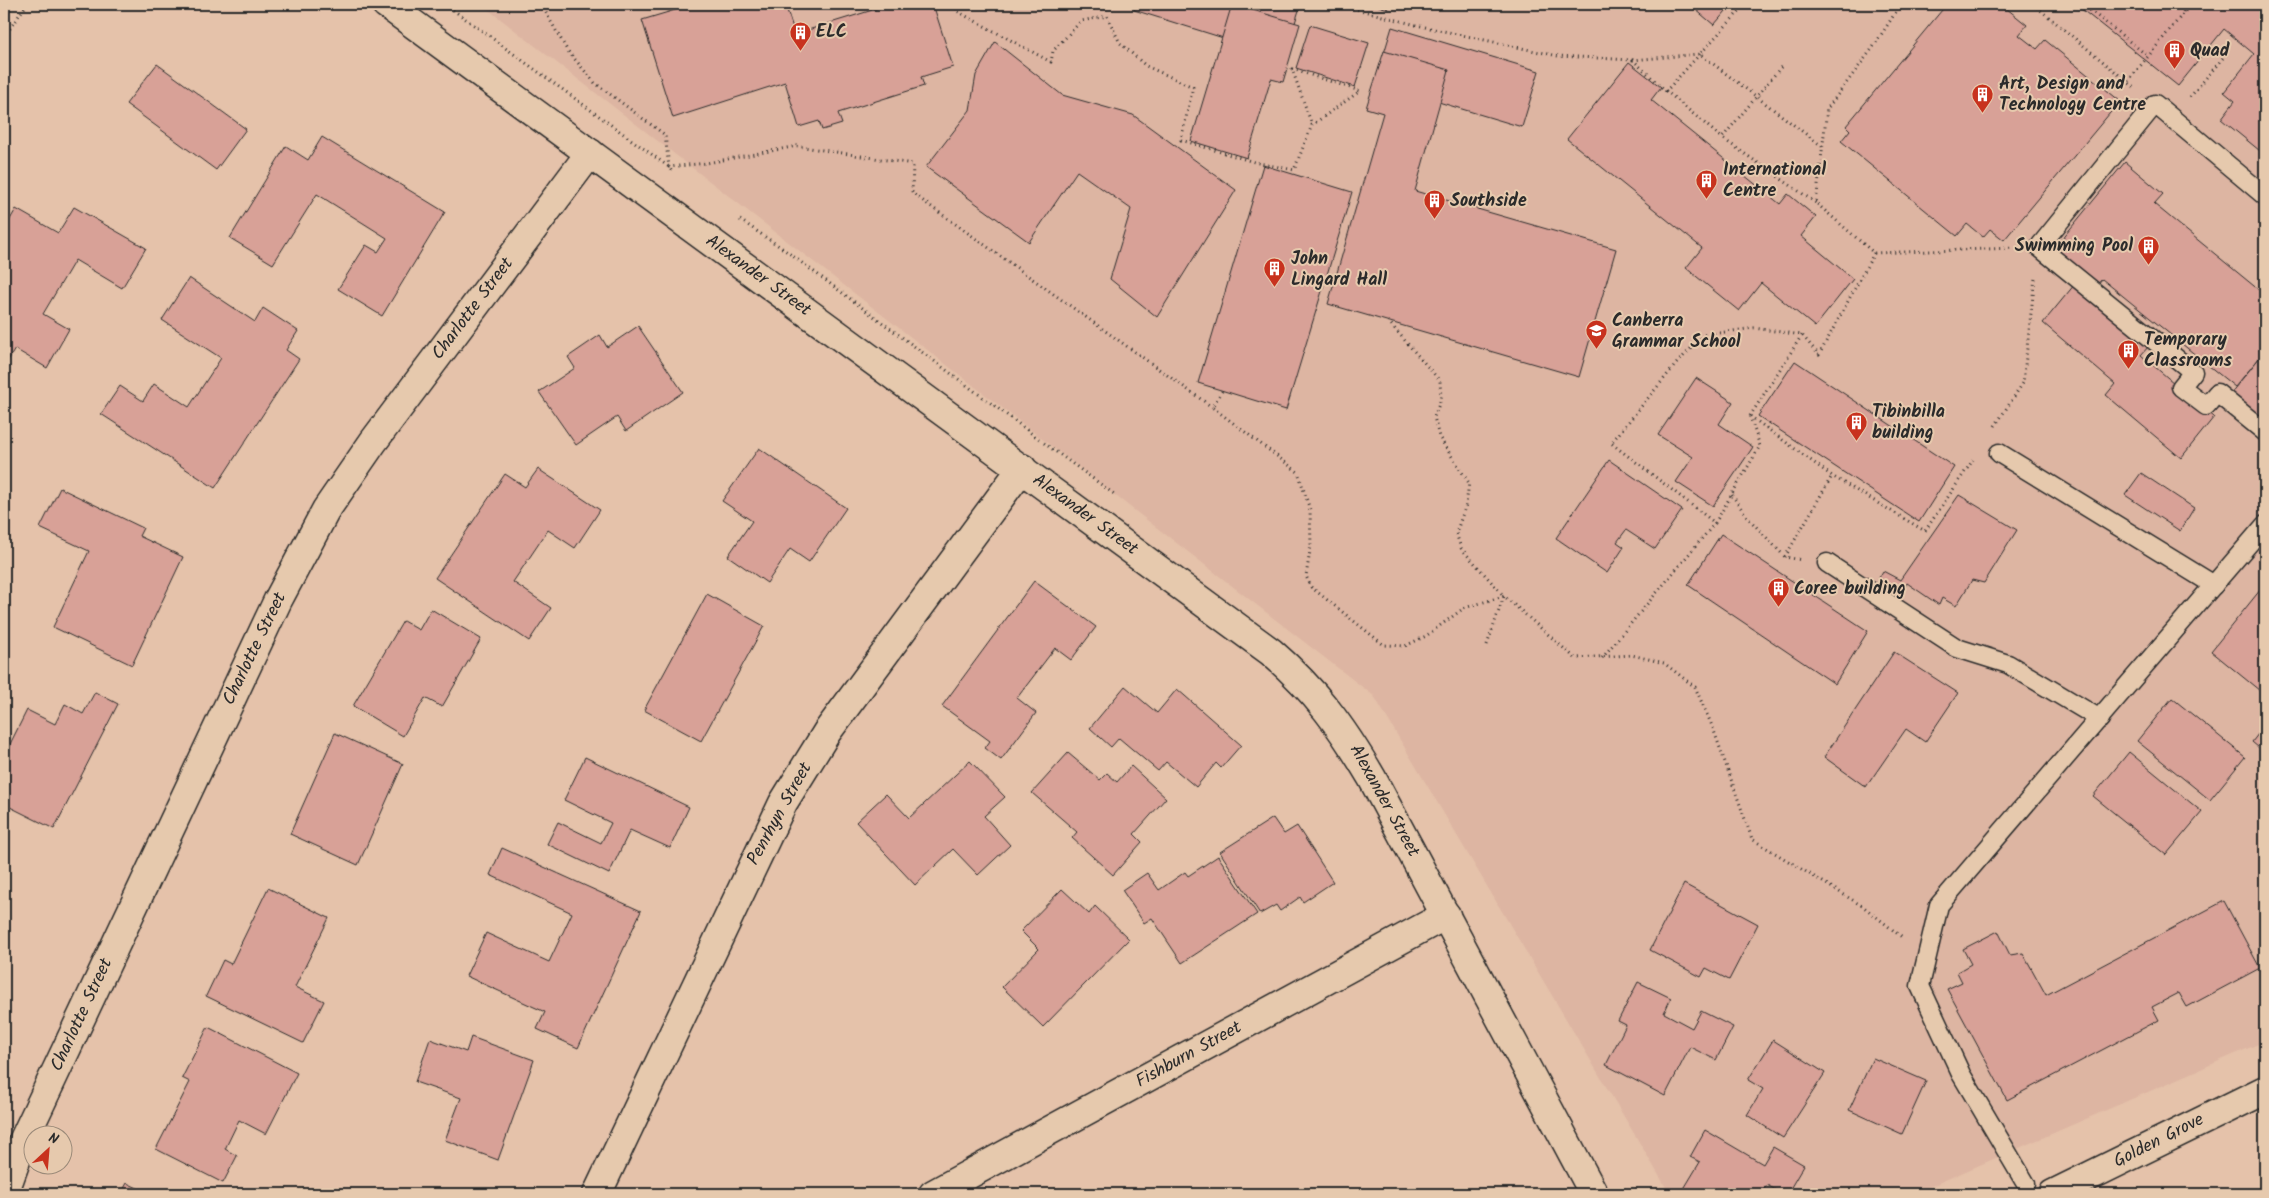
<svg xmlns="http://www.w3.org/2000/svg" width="2269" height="1198" font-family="Kalam,sans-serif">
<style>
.built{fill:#ddb5a2}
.building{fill:#d8a197;stroke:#2b2b2b}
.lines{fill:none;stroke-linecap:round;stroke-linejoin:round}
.service-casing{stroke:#2b2b2b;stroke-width:21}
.minor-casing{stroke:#2b2b2b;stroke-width:31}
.path{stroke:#2b2b2b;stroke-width:3;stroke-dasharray:1 4;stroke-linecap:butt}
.service{stroke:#e6c9ad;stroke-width:18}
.minor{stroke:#e6c9ad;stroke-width:28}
.labels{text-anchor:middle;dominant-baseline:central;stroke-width:4;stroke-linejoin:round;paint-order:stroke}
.poi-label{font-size:18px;font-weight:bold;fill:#2b2b2b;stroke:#e6c9ad;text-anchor:start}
.street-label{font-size:18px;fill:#2b2b2b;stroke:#e6c9ad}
</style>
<rect width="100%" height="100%" fill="#e5c2aa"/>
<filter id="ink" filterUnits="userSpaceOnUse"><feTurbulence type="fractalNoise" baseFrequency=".02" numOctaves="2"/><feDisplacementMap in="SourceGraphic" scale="10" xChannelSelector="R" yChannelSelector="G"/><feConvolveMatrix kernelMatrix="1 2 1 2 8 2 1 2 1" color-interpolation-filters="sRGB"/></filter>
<g filter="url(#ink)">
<path class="built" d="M481 4H2265V1041L1913 1194H1670L1374 696Z"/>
<g class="building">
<path d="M695 4H785L795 34 892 4H933L953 67 921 77 924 86 838 113 842 124 822 130 819 121 799 127 785 82 673 118 642 20Z"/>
<path d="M1136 4H1301L1284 57 1134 10Z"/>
<path d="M1232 4 1300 24 1283 82 1271 79 1247 158 1191 141Z"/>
<path d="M1373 4H1389L1388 9Z"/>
<path d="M1689 4H1732L1714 25Z"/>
<path d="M1947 4H2001L2027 25 2019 35 2037 49 2045 40 2120 101 2004 240 1990 229 1983 237 1967 224 1957 236 1841 141 1850 130 1846 126Z"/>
<path d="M2075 4H2265V155L2221 119 2235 101 2224 92 2254 54 2224 29 2178 86Z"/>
<path d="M1310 25 1369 43 1355 87 1296 68Z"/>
<path d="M1392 27 1539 71 1522 127 1375 83Z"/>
<path d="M995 42 1062 95 1133 115 1236 190 1157 317 1110 279 1131 209 1077 171 1029 242 926 167 970 110 976 75Z"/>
<path d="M1384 51 1449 70 1415 191 1616 249 1579 377 1328 304 1383 113 1366 108Z"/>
<path d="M1629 62 1661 87 1651 100 1780 204 1788 194 1816 217 1801 236 1853 279 1815 327 1761 283 1739 311 1686 268 1702 248 1567 139Z"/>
<path d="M157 64 246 129 216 170 126 104Z"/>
<path d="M322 137 445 212 382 316 338 289 366 245 378 252 387 238 317 194 273 264 230 238 286 146 308 160Z"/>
<path d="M2125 162 2163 194 2154 204 2265 295V351L2235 387 2102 279 2096 286 2052 251Z"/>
<path d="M1263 165 1352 192 1286 410 1198 383Z"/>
<path d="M74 207 146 248 122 288 75 260 43 314 69 329 47 368 15 349 4 367V230L16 209 58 233Z"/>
<path d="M189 278 255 322 263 308 298 331 286 350 299 359 215 488 101 414 120 386 143 401 154 384 189 407 221 358 162 320Z"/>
<path d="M2075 284 2149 346 2141 355 2214 417 2181 458 2106 395 2115 384 2043 323Z"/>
<path d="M638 326 683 392 626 431 617 417 576 445 539 392 575 368 568 357 600 335 607 347Z"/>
<path d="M2265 351V423L2230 394Z"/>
<path d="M1795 361 1954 467 1919 522 1758 416Z"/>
<path d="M1696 378 1733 402 1719 424 1753 447 1713 506 1676 482 1693 457 1658 435Z"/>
<path d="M759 448 846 508 809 562 790 549 767 583 728 556 752 521 722 501Z"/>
<path d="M1609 460 1682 510 1655 549 1626 530 1617 542 1624 547 1607 573 1556 538Z"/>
<path d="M538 469 600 510 575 548 548 530 513 582 551 608 529 641 435 578 505 474 525 487Z"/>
<path d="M2141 473 2194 508 2180 531 2125 495Z"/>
<path d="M60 488 143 528 139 536 183 557 132 665 53 627 89 551 40 528Z"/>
<path d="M1959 495 2017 530 1984 583 1972 580 1956 606 1942 598 1939 605 1907 583 1902 593 1879 578 1883 571 1900 580Z"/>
<path d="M1721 534 1868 631 1835 684 1688 585Z"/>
<path d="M1034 581 1096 627 1071 660 1055 648 1017 698 1036 713 1001 760 985 748 990 741 942 706Z"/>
<path d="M2265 584V695L2211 651Z"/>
<path d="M707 594 764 626 701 741 644 710Z"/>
<path d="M431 609 481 639 442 707 425 698 403 736 353 706 403 621 419 630Z"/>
<path d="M1894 652 1958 693 1925 742 1906 729 1866 787 1824 757Z"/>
<path d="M1125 686 1157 713 1177 689 1241 745 1221 768 1216 763 1196 787 1166 762 1158 771 1119 738 1111 747 1090 728Z"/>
<path d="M95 692 118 704 54 829 4 804V756L27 710 55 724 65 704 83 714Z"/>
<path d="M2172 698 2245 757 2210 800 2137 741Z"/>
<path d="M2265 725V753L2252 742Z"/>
<path d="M335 733 403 764 358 865 290 834Z"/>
<path d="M2129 752 2202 812 2166 855 2093 796Z"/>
<path d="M1068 753 1100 780 1107 773 1117 782 1131 766 1166 798 1134 834 1142 842 1113 875 1072 838 1077 832 1032 793Z"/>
<path d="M585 757 689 807 670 848 630 830 609 874 547 844 558 822 601 843 611 823 564 800Z"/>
<path d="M970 761 1005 797 984 816 1010 845 978 875 953 849 915 885 856 822 886 794 909 818Z"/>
<path d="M1273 818 1284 834 1297 826 1333 882 1303 902 1300 897 1280 911 1276 905 1260 914 1220 852Z"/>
<path d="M502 848 641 911 578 1048 537 1029 545 1012 466 976 486 933 549 962 572 913 490 875Z"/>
<path d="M1218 856 1257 914 1182 963 1152 918 1144 923 1122 890 1147 873 1159 890 1185 872 1188 876Z"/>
<path d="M1684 884 1758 924 1729 980 1706 968 1701 977 1650 950Z"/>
<path d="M268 888 329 918 295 987 324 1001 303 1043 206 996 223 960 231 964Z"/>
<path d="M1062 889 1089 914 1095 906 1129 939 1043 1027 1002 987 1039 949 1021 931Z"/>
<path d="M2224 901 2260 968 2187 1007 2179 993 2152 1007 2159 1020 2007 1100 1947 989 1962 982 1957 972 1971 964 1963 949 1998 931 2010 955 2023 953 2046 995Z"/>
<path d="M1638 982 1671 998 1664 1013 1692 1028 1701 1011 1733 1027 1716 1060 1690 1047 1665 1096 1606 1065 1626 1025 1618 1021Z"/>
<path d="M208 1027 297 1073 266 1134 239 1120 225 1149 237 1156 223 1183 156 1149 190 1082 182 1078Z"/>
<path d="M471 1037 534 1060 498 1160 445 1140 461 1098 415 1082 430 1039 466 1052Z"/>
<path d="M1773 1040 1825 1073 1783 1138 1747 1115 1763 1089 1748 1080Z"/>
<path d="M1873 1058 1926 1081 1902 1134 1849 1110Z"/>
<path d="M1705 1130 1763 1164 1773 1147 1804 1165 1787 1194H1783L1767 1185 1761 1194H1685L1682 1192 1700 1162 1690 1157Z"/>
<path d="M127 1183 150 1194H121Z"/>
</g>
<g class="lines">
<defs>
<g id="service">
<path d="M2265 196 2155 104 2039 247 2193 372 2181 387 2206 406 2217 393 2265 432"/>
<path d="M1999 453 2214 585"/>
<path d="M1827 563 1957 648 2008 664 2100 719"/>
<path d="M2026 1184 1961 1074 1920 986 1939 905 2265 525"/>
</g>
<g id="minor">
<path d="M386 4 1271 652C1316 691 1342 727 1372 778L1594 1194"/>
<path d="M4 1194 23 1141 278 600 326 510 373 442 590 153"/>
<path d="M597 1194 783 803 827 732 1022 468"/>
<path d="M933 1194 1446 915"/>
<path d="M2053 1194 2265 1090"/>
</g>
</defs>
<use href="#service" class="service-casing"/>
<use href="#minor" class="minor-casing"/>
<g class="path">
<path d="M445 4 669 167 673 173"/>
<path d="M541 4 567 50 595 83 665 135 669 167 707 163 797 146 913 164 912 193 1212 407"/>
<path d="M958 4 955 10 1051 62 1053 51 1081 21 1107 16 1120 43 1146 66 1193 87 1181 140 1254 162 1294 170 1312 125 1360 91 1292 69 1312 125"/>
<path d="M1338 4 1416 25 1558 56 1633 60"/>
<path d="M1746 4 1700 54 1823 147"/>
<path d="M1901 4 1872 49 1827 109 1816 203 1874 253 2014 248"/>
<path d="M2033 4 2135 88"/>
<path d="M2082 4 2148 56"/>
<path d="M2183 12 2186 4"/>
<path d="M4 37 27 4"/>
<path d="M1700 54 1666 91 1722 138"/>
<path d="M1781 67 1722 138 1816 203"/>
<path d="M2128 81 2191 4"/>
<path d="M1666 91 1633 60 1699 54"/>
<path d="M2190 97 2228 52"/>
<path d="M740 220 782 248 1039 439"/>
<path d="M1222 391 1212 407 1298 472 1310 510 1311 545 1306 576 1311 587 1384 645 1405 646 1426 636 1464 608 1504 596 1461 548 1456 533 1466 505 1469 483 1439 437 1434 417 1441 399 1440 381 1388 321"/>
<path d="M1750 416 1832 476 1925 531 1973 460"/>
<path d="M1750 416 1802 335"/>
<path d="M1995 426 2023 383 2035 278"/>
<path d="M1044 443 1114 494"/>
<path d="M1732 495 1748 518 1785 557 1802 560"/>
<path d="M1715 523 1760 446 1750 417"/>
<path d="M1785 557 1832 476"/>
<path d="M1487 645 1504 596 1575 658 1632 655 1664 663 1695 687 1713 728 1752 839 1864 907 1903 938"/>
<path d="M1602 658 1715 523 1611 443 1677 363 1704 335 1754 328 1802 335 1819 355 1874 253"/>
</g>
<use href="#service" class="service"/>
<use href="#minor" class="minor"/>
</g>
</g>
<defs>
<symbol id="building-pin" viewBox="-11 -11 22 30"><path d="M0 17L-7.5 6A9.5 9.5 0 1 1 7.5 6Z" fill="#c8321e" stroke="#e6c9ad"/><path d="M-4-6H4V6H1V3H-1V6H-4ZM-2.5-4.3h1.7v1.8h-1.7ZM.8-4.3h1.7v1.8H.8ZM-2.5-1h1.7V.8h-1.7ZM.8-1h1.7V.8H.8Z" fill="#fff"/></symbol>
<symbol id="school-pin" viewBox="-11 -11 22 30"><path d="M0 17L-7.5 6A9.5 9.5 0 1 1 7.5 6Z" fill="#c8321e" stroke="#e6c9ad"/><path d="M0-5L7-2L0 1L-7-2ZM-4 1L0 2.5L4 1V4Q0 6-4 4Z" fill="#fff"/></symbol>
</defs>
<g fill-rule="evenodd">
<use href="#building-pin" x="788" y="20" width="25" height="34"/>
<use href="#building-pin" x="2162" y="38" width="25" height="34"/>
<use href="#building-pin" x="1970" y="82" width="25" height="34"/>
<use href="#building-pin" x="1694" y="168" width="25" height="34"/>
<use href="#building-pin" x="1422" y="188" width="25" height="34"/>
<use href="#building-pin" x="2136" y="234" width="25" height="34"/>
<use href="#building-pin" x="1262" y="256" width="25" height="34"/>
<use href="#school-pin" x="1584" y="318" width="25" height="34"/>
<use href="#building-pin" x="2116" y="338" width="25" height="34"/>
<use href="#building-pin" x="1844" y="410" width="25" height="34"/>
<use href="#building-pin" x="1766" y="576" width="25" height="34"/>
</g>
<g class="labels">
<g class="poi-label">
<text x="816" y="32">ELC</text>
<text x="2190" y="51">Quad</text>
<text x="1999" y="84">Art, Design and<tspan x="1999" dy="21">Technology Centre</tspan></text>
<text x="1723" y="170">International<tspan x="1723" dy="21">Centre</tspan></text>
<text x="1450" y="201">Southside</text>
<text x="2133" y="246" text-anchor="end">Swimming Pool</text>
<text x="1291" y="259">John<tspan x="1291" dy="21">Lingard Hall</tspan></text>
<text x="1612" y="321">Canberra<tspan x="1612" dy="21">Grammar School</tspan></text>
<text x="2144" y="340">Temporary<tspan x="2144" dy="21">Classrooms</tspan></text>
<text x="1872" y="412">Tibinbilla<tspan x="1872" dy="21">building</tspan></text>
<text x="1794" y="589">Coree building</text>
</g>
<g class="street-label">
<text transform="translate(758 276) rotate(36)">Alexander Street</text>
<text transform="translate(473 309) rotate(-53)">Charlotte Street</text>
<text transform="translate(1085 515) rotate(36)">Alexander Street</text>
<text transform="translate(255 649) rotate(-64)">Charlotte Street</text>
<text transform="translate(1384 801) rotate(61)">Alexander Street</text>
<text transform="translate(780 814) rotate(-61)">Penrhyn Street</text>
<text transform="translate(82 1015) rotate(-65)">Charlotte Street</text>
<text transform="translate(1189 1055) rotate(-29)">Fishburn Street</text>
<text transform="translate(2159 1141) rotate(-27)">Golden Grove</text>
</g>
</g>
<rect width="2269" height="1198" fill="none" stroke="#e6c9ad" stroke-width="20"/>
<rect x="10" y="10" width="2249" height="1178" fill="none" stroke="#2b2b2b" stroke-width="2" filter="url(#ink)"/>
<g transform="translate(48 1150) rotate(26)"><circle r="24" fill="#e6c9ad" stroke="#9b8a79"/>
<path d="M0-4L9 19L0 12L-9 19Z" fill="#c8321e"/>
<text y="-8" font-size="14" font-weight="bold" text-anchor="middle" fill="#2b2b2b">N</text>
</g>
</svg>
